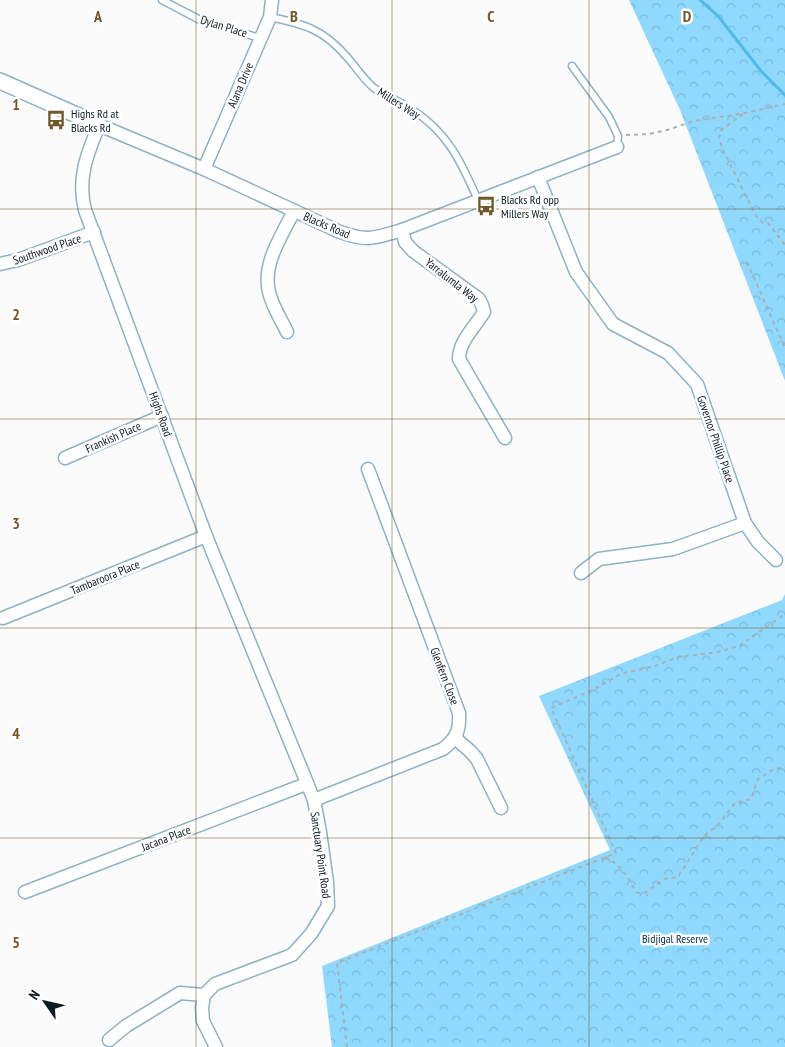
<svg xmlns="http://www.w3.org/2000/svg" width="785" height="1047" font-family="'PT Sans Narrow',sans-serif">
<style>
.forest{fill:url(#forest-crowns)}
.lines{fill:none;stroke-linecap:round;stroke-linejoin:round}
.stream{stroke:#50baea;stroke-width:3}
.service-casing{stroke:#8db2c6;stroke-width:9}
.minor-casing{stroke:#8db2c6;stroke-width:15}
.tertiary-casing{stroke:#8db2c6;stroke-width:18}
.path{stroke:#abb0b2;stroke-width:2;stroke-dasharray:4 4;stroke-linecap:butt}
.service{stroke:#fff;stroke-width:6}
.minor{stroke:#fff;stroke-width:12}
.tertiary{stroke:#fff;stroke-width:15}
.grid{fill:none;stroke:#715829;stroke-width:1;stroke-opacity:0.55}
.labels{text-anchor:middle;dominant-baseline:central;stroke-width:5;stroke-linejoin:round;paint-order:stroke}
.street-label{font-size:12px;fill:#0d1c23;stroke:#fff}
.poi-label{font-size:12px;fill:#0d1c23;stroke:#fff;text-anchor:start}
.park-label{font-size:12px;fill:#003144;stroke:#fff}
.grid-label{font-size:16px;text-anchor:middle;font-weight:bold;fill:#715829;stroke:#fff;stroke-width:5;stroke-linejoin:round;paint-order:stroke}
</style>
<defs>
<pattern id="forest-crowns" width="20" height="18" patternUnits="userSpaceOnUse" patternTransform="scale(1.25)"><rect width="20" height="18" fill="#8fd9fe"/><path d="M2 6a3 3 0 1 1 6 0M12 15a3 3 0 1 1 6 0" fill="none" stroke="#7abad9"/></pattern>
</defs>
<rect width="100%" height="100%" fill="#fbfbfb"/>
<g class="forest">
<path d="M629 0H785V381L680 110Z"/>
<path d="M785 594V1047H332L322 966 610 850 539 696 782 600Z"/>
</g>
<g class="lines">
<path class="stream" d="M700 0 718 16 761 71 785 95"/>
<defs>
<g id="service">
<path d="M162 0 202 21 260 38"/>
<path d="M270 17C304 24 323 29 347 57 356 67 363 79 374 88 386 96 399 101 411 109 448 132 461 162 478 200"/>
<path d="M572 66 609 117 618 136 617 147"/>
</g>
<g id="minor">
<path d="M204 169 270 17 272 0"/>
<path d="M538 177 576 272 613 324 668 353 697 384 745 523 758 542 776 560"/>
<path d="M402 230 405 242 413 251 479 299 482 305 484 312C475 327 459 341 459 359L505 438"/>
<path d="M0 264 18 260 94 232"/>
<path d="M287 332C281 319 272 306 269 292 262 264 282 235 294 211"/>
<path d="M65 458 162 416"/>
<path d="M581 573 599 559 673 549 745 523"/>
<path d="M3 618 206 536"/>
<path d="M455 738 470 751 477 759 501 808"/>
<path d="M314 800 443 749C457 738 460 730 459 713L368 469"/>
<path d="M25 892 306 784"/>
<path d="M109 1040 126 1026 180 993 204 995"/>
<path d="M216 1047 203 1021 202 1008 204 995 215 984 292 955 311 934 328 906 327 882 320 832 314 800 206 536 85 210C77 179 87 154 99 125L204 169 340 232C368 242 375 238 402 230L617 147"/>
</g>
<path id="tertiary" d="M0 81 99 125"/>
</defs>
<use href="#service" class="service-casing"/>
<use href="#minor" class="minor-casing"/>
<use href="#tertiary" class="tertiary-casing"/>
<g class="path">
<path d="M743 114 721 130 719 138 723 150 756 216 763 223H768L785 245"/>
<path d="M626 135 649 134 667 130 694 121 745 113 785 104"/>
<path d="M747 262 785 348"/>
<path d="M605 857C624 867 626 876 637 893L646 892 664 879 678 877 704 836 719 824 735 803 751 799 758 779 774 769 785 767"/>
<path d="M347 1047 337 963 616 853 551 708 595 689 620 674 655 666 678 657 718 652 739 646 785 614"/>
</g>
<use href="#service" class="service"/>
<use href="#minor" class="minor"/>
<use href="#tertiary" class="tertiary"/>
</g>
<path class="grid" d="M196 0V1047M392 0V1047M589 0V1047M0 209H785M0 419H785M0 628H785M0 838H785"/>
<defs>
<symbol id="bus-bare" viewBox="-9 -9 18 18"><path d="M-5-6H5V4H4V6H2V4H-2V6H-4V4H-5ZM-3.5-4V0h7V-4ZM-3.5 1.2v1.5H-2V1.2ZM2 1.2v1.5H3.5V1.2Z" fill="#715829" stroke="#fff" stroke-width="2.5" paint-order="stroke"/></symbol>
</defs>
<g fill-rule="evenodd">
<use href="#bus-bare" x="42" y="106" width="28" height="28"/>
<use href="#bus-bare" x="472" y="192" width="28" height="28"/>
</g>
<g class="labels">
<g class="street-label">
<text transform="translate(224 26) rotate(17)">Dylan Place</text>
<text transform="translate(240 85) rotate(-67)">Alana Drive</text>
<text transform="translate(399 103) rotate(32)">Millers Way</text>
<text transform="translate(327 225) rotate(23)">Blacks Road</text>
<text transform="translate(47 249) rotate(-19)">Southwood Place</text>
<text transform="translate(452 280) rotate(38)">Yarralumla Way</text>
<text transform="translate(161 414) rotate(70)">Highs Road</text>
<text transform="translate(113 437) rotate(-24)">Frankish Place</text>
<text transform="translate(716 439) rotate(71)">Governor Phillip Place</text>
<text transform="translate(105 577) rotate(-22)">Tambaroora Place</text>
<text transform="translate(445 676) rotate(69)">Glenfern Close</text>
<text transform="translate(166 838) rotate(-21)">Jacana Place</text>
<text transform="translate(321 855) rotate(82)">Sanctuary Point Road</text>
</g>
<g class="poi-label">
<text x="71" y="113">Highs Rd at<tspan x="71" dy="14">Blacks Rd</tspan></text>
<text x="501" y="199">Blacks Rd opp<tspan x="501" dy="14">Millers Way</tspan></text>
</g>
<g class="park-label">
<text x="675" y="938">Bidjigal Reserve</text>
</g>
</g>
<g class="grid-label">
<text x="98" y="22">A</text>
<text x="294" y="22">B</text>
<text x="491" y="22">C</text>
<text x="687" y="22">D</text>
<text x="16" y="110">1</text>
<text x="16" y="320">2</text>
<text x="16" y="529">3</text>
<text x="16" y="739">4</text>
<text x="16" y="948">5</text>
</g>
<g transform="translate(45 1002) rotate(304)" stroke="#ffffff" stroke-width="4" paint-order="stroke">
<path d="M0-4L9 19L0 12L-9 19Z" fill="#0d1c23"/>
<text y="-8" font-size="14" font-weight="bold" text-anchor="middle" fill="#0d1c23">N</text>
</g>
</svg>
